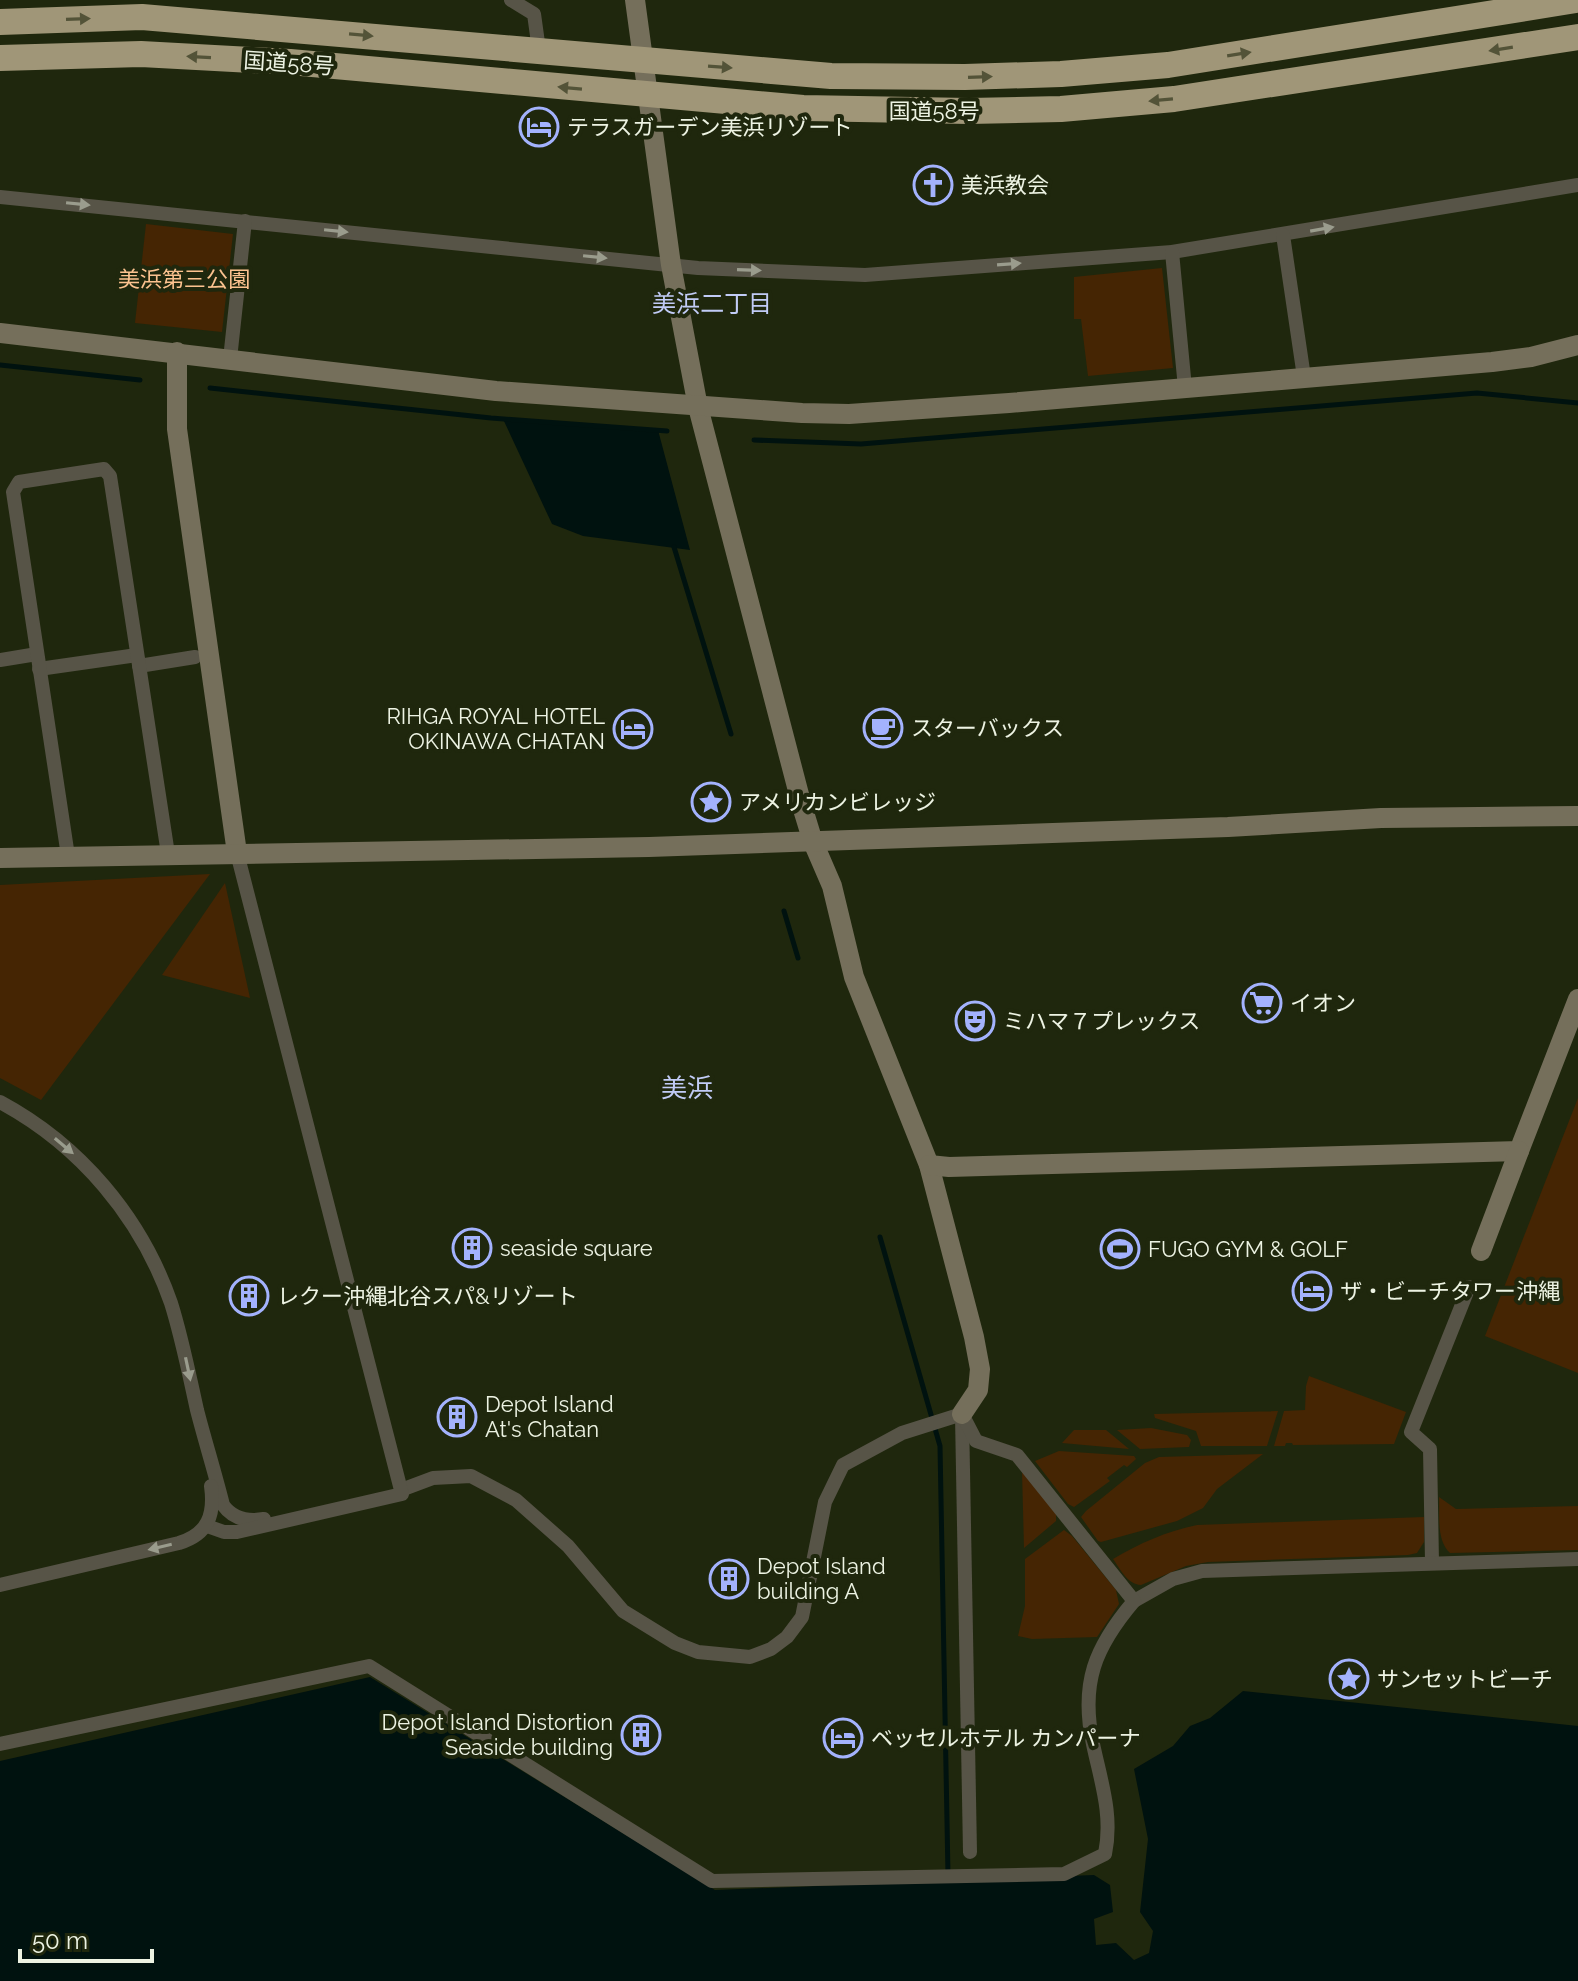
<svg xmlns="http://www.w3.org/2000/svg" width="1578" height="1981" font-family="Raleway,'Noto Sans JP',sans-serif">
<style>
.green{fill:#452503}
.water{fill:#00120f}
.lines{fill:none;stroke-linecap:round;stroke-linejoin:round}
.stream{stroke:#00120f;stroke-width:5}
.street{stroke:#575447;stroke-width:14}
.secondary{stroke:#756f5b;stroke-width:20}
.highway{stroke:#a09678;stroke-width:26}
.oneway{fill:#535338}
.oneway2{fill:#9a9c8d}
.labels{text-anchor:middle;dominant-baseline:central;stroke-width:8;stroke-linejoin:round;paint-order:stroke}
.street-label{font-size:22px;fill:#edf3e3;stroke:#1f270d}
.poi-label{font-size:22px;fill:#edf3e3;stroke:#1f270d;text-anchor:start}
.park-label{font-size:22px;fill:#fbc28f;stroke:#1f270d}
.neighbourhood-label{font-size:24px;fill:#c1cbf6;stroke:#1f270d}
.quarter-label{font-size:26px;fill:#c1cbf6;stroke:#1f270d}
</style>
<rect width="100%" height="100%" fill="#1f270d"/>
<g class="green">
<path d="M146 224 233 234 222 332 135 323Z"/>
<path d="M1162 268 1173 368 1088 376 1081 319H1074V277Z"/>
<path d="M210 874 41 1100 0 1078V885Z"/>
<path d="M225 883 250 998 162 975Z"/>
<path d="M1578 1098V1373L1485 1336Z"/>
<path d="M1309 1376 1406 1412 1394 1444 1293 1445 1292 1443H1286L1285 1446H1274L1284 1411 1305 1410 1306 1386Z"/>
<path d="M1278 1411 1267 1446H1201L1196 1431 1155 1418 1154 1414Z"/>
<path d="M1151 1428 1187 1435 1191 1440 1189 1447 1140 1449 1117 1430Z"/>
<path d="M1074 1430H1106L1129 1449 1062 1443Z"/>
<path d="M1059 1451 1134 1456 1136 1459 1127 1467 1124 1465 1107 1478 1110 1481 1074 1507 1068 1504 1035 1461Z"/>
<path d="M1263 1454 1217 1489 1203 1508 1177 1521 1101 1542 1098 1541 1081 1517 1086 1511 1145 1463 1159 1457Z"/>
<path d="M1022 1471 1056 1514V1521L1024 1548Z"/>
<path d="M1439 1497 1456 1509 1578 1506V1550L1450 1553C1436 1540 1440 1516 1439 1497Z"/>
<path d="M1424 1517V1542L1417 1553 1408 1555 1208 1562 1186 1566 1141 1585C1127 1584 1121 1570 1113 1559 1140 1543 1165 1532 1197 1525Z"/>
<path d="M1064 1530 1072 1536 1116 1590 1119 1604 1097 1637 1032 1639 1018 1636 1025 1606V1559Z"/>
</g>
<g class="water">
<path d="M503 419 658 430 690 550 583 536 552 524Z"/>
<path d="M370 1677 715 1890 1094 1875 1110 1885 1113 1912 1094 1919 1096 1945 1116 1943 1134 1960 1149 1953 1153 1931 1140 1912 1148 1839 1134 1769 1173 1746 1190 1726 1210 1718 1243 1691 1578 1726V1981H0V1761Z"/>
</g>
<g class="lines">
<g class="stream">
<path d="M0 365 140 380"/>
<path d="M210 388 491 418 667 431"/>
<path d="M754 440 861 444 1477 393 1578 403"/>
<path d="M674 547 731 734"/>
<path d="M784 911 798 958"/>
<path d="M880 1237 940 1446 948 1875"/>
</g>
<g class="street">
<path d="M511 0 534 14 539 50"/>
<path d="M0 197 698 268 865 275 1172 252 1578 185"/>
<path d="M1283 235 1304 377"/>
<path d="M1172 252 1185 388"/>
<path d="M230 359 245 221"/>
<path d="M0 660 37 654"/>
<path d="M139 666 195 657"/>
<path d="M39 669 137 655"/>
<path d="M68 856 13 492 19 482 104 469 110 476 168 854"/>
<path d="M0 1102C80 1145 141 1217 171 1303 182 1338 189 1374 197 1410 205 1441 215 1473 223 1505 233 1519 247 1522 264 1519"/>
<path d="M962 1416 970 1852"/>
<path d="M401 1490 433 1478 471 1476 516 1500 568 1546 623 1611 675 1643 698 1652 750 1657 771 1649 787 1637 802 1617 825 1502 843 1465 902 1433 962 1414"/>
<path d="M207 1526 224 1532H237L402 1494 237 853"/>
<path d="M1432 1562 1430 1449 1411 1432 1469 1287"/>
<path d="M0 1585 179 1543C208 1534 215 1515 211 1486"/>
<path d="M1134 1601 1173 1579 1202 1571 1578 1559"/>
<path d="M0 1744 369 1666 712 1881 1064 1874 1105 1854C1113 1815 1101 1782 1093 1744 1080 1683 1095 1647 1134 1601L1017 1455 976 1441 962 1414"/>
</g>
<g class="secondary">
<path d="M635 0 671 265 698 407 802 806 813 842 832 886 854 977 929 1165 974 1337 980 1369 978 1390 962 1414"/>
<path d="M0 333 496 391 802 413 849 414 1009 403 1492 362 1531 357 1578 345"/>
<path d="M177 352V429L237 853"/>
<path d="M0 858 649 847 1228 827 1381 818 1578 816"/>
<path d="M929 1165 949 1167 1519 1151 1578 999"/>
<path d="M1481 1251 1519 1151"/>
</g>
<g class="highway">
<path d="M0 22 142 17 831 76 965 77 1061 74 1168 65 1576 0"/>
<path d="M0 58 141 54 290 62 803 108 969 111 1061 109 1174 99 1578 37"/>
</g>
</g>
<defs><path id="oneway-solid" d="M-6-.8H1V-3.2L6.5 0L1 3.2V.8H-6Z" transform="scale(2)"/></defs>
<g class="oneway">
<use href="#oneway-solid" transform="translate(78 19) rotate(-2)"/>
<use href="#oneway-solid" transform="translate(361 35) rotate(5)"/>
<use href="#oneway-solid" transform="translate(1501 49) rotate(171)"/>
<use href="#oneway-solid" transform="translate(1239 54) rotate(-9)"/>
<use href="#oneway-solid" transform="translate(199 57) rotate(-177)"/>
<use href="#oneway-solid" transform="translate(720 67) rotate(4)"/>
<use href="#oneway-solid" transform="translate(980 77) rotate(-2)"/>
<use href="#oneway-solid" transform="translate(570 88) rotate(-175)"/>
<use href="#oneway-solid" transform="translate(1161 100) rotate(175)"/>
</g>
<g class="oneway2">
<use href="#oneway-solid" transform="translate(78 204) rotate(6)"/>
<use href="#oneway-solid" transform="translate(1322 229) rotate(-10)"/>
<use href="#oneway-solid" transform="translate(336 231) rotate(6)"/>
<use href="#oneway-solid" transform="translate(595 257) rotate(6)"/>
<use href="#oneway-solid" transform="translate(1009 264) rotate(-4)"/>
<use href="#oneway-solid" transform="translate(749 270) rotate(2)"/>
<use href="#oneway-solid" transform="translate(64 1146) rotate(40)"/>
<use href="#oneway-solid" transform="translate(188 1369) rotate(78)"/>
<use href="#oneway-solid" transform="translate(160 1547) rotate(167)"/>
</g>
<defs>
<symbol id="hotel-ring" viewBox="-11 -11 22 22"><circle r="9.5" fill="#1f270d" stroke="#a3b2fd" stroke-width="1.5"/><path d="M-6-4.5h1.5V1H6V5H4.5V3h-9V5H-6ZM-4 0a1.8 1.8 0 1 1 3.6 0ZM.5 0V-2.5h3Q6-2.5 6 0Z" fill="#a3b2fd"/></symbol>
<symbol id="church-ring" viewBox="-11 -11 22 22"><circle r="9.5" fill="#1f270d" stroke="#a3b2fd" stroke-width="1.5"/><path d="M-1.2-6h2.4v3.5h3.3v2.4h-3.3V6h-2.4V-.1h-3.3v-2.4h3.3Z" fill="#a3b2fd"/></symbol>
<symbol id="cafe-ring" viewBox="-11 -11 22 22"><circle r="9.5" fill="#1f270d" stroke="#a3b2fd" stroke-width="1.5"/><path d="M-5.5-4.5H6V0H3Q3 3.5 0 3.5H-2.5Q-5.5 3.5-5.5 0ZM3-3.2v2h1.7v-2ZM-6 4.5H4V6H-6Z" fill="#a3b2fd"/></symbol>
<symbol id="sight-ring" viewBox="-11 -11 22 22"><circle r="9.5" fill="#1f270d" stroke="#a3b2fd" stroke-width="1.5"/><path d="M0-6L1.8-2.2L6-1.7L2.9 1.2L3.7 5.4L0 3.3L-3.7 5.4L-2.9 1.2L-6-1.7L-1.8-2.2Z" fill="#a3b2fd"/></symbol>
<symbol id="supermarket-ring" viewBox="-11 -11 22 22"><circle r="9.5" fill="#1f270d" stroke="#a3b2fd" stroke-width="1.5"/><path d="M-6-5.5h2.5l.6 2H6L4.5 2H-2.5L-4.4-4H-6ZM-1.5 3.2a1.3 1.3 0 1 0 .1 0ZM3 3.2a1.3 1.3 0 1 0 .1 0Z" fill="#a3b2fd"/></symbol>
<symbol id="theatre-ring" viewBox="-11 -11 22 22"><circle r="9.5" fill="#1f270d" stroke="#a3b2fd" stroke-width="1.5"/><path d="M-5-5.5Q0-4 5-5.5V0Q5 5 0 6Q-5 5-5 0ZM-3.3-2.5H-1v1.5H-3.3ZM1-2.5H3.3v1.5H1ZM-2.8 1Q0 5.5 2.8 1Z" fill="#a3b2fd"/></symbol>
<symbol id="building-ring" viewBox="-11 -11 22 22"><circle r="9.5" fill="#1f270d" stroke="#a3b2fd" stroke-width="1.5"/><path d="M-4-6H4V6H1V3H-1V6H-4ZM-2.5-4.3h1.7v1.8h-1.7ZM.8-4.3h1.7v1.8H.8ZM-2.5-1h1.7V.8h-1.7ZM.8-1h1.7V.8H.8Z" fill="#a3b2fd"/></symbol>
<symbol id="stadium-ring" viewBox="-11 -11 22 22"><circle r="9.5" fill="#1f270d" stroke="#a3b2fd" stroke-width="1.5"/><path d="M0-5a6.5 5 0 1 0 0 10a6.5 5 0 1 0 0-10ZM-3.5-1.8h7v3.6h-7Z" fill="#a3b2fd"/></symbol>
</defs>
<g fill-rule="evenodd">
<use href="#hotel-ring" x="517" y="105" width="44" height="44"/>
<use href="#church-ring" x="911" y="163" width="44" height="44"/>
<use href="#cafe-ring" x="861" y="706" width="44" height="44"/>
<use href="#hotel-ring" x="611" y="707" width="44" height="44"/>
<use href="#sight-ring" x="689" y="780" width="44" height="44"/>
<use href="#supermarket-ring" x="1240" y="981" width="44" height="44"/>
<use href="#theatre-ring" x="953" y="999" width="44" height="44"/>
<use href="#building-ring" x="450" y="1226" width="44" height="44"/>
<use href="#stadium-ring" x="1098" y="1227" width="44" height="44"/>
<use href="#hotel-ring" x="1290" y="1269" width="44" height="44"/>
<use href="#building-ring" x="227" y="1274" width="44" height="44"/>
<use href="#building-ring" x="435" y="1395" width="44" height="44"/>
<use href="#building-ring" x="707" y="1557" width="44" height="44"/>
<use href="#sight-ring" x="1327" y="1657" width="44" height="44"/>
<use href="#building-ring" x="619" y="1713" width="44" height="44"/>
<use href="#hotel-ring" x="821" y="1716" width="44" height="44"/>
</g>
<g class="labels">
<g class="street-label">
<text transform="translate(289 63) rotate(4)">国道58号</text>
<text x="934" y="111">国道58号</text>
</g>
<g class="poi-label">
<text x="567" y="127">テラスガーデン美浜リゾート</text>
<text x="961" y="185">美浜教会</text>
<text x="605" y="716" text-anchor="end">RIHGA ROYAL HOTEL<tspan x="605" dy="25">OKINAWA CHATAN</tspan></text>
<text x="911" y="728">スターバックス</text>
<text x="739" y="802">アメリカンビレッジ</text>
<text x="1290" y="1003">イオン</text>
<text x="1003" y="1021">ミハマ７プレックス</text>
<text x="500" y="1248">seaside square</text>
<text x="1148" y="1249">FUGO GYM &amp; GOLF</text>
<text x="1340" y="1291">ザ・ビーチタワー沖縄</text>
<text x="277" y="1296">レクー沖縄北谷スパ&amp;リゾート</text>
<text x="485" y="1404">Depot Island<tspan x="485" dy="25">At's Chatan</tspan></text>
<text x="757" y="1566">Depot Island<tspan x="757" dy="25">building A</tspan></text>
<text x="1377" y="1679">サンセットビーチ</text>
<text x="613" y="1722" text-anchor="end">Depot Island Distortion<tspan x="613" dy="25">Seaside building</tspan></text>
<text x="871" y="1738">ベッセルホテル カンパーナ</text>
</g>
<g class="park-label">
<text x="184" y="279">美浜第三公園</text>
</g>
<g class="neighbourhood-label">
<text x="712" y="303">美浜二丁目</text>
</g>
<g class="quarter-label">
<text x="687" y="1088">美浜</text>
</g>
</g>
<path d="M20 1949v12h132v-12" fill="none" stroke="#edf3e3" stroke-width="4"/>
<text x="32" y="1949" font-size="24" fill="#edf3e3" stroke="#1f270d" stroke-width="6" paint-order="stroke">50 m</text>
</svg>
